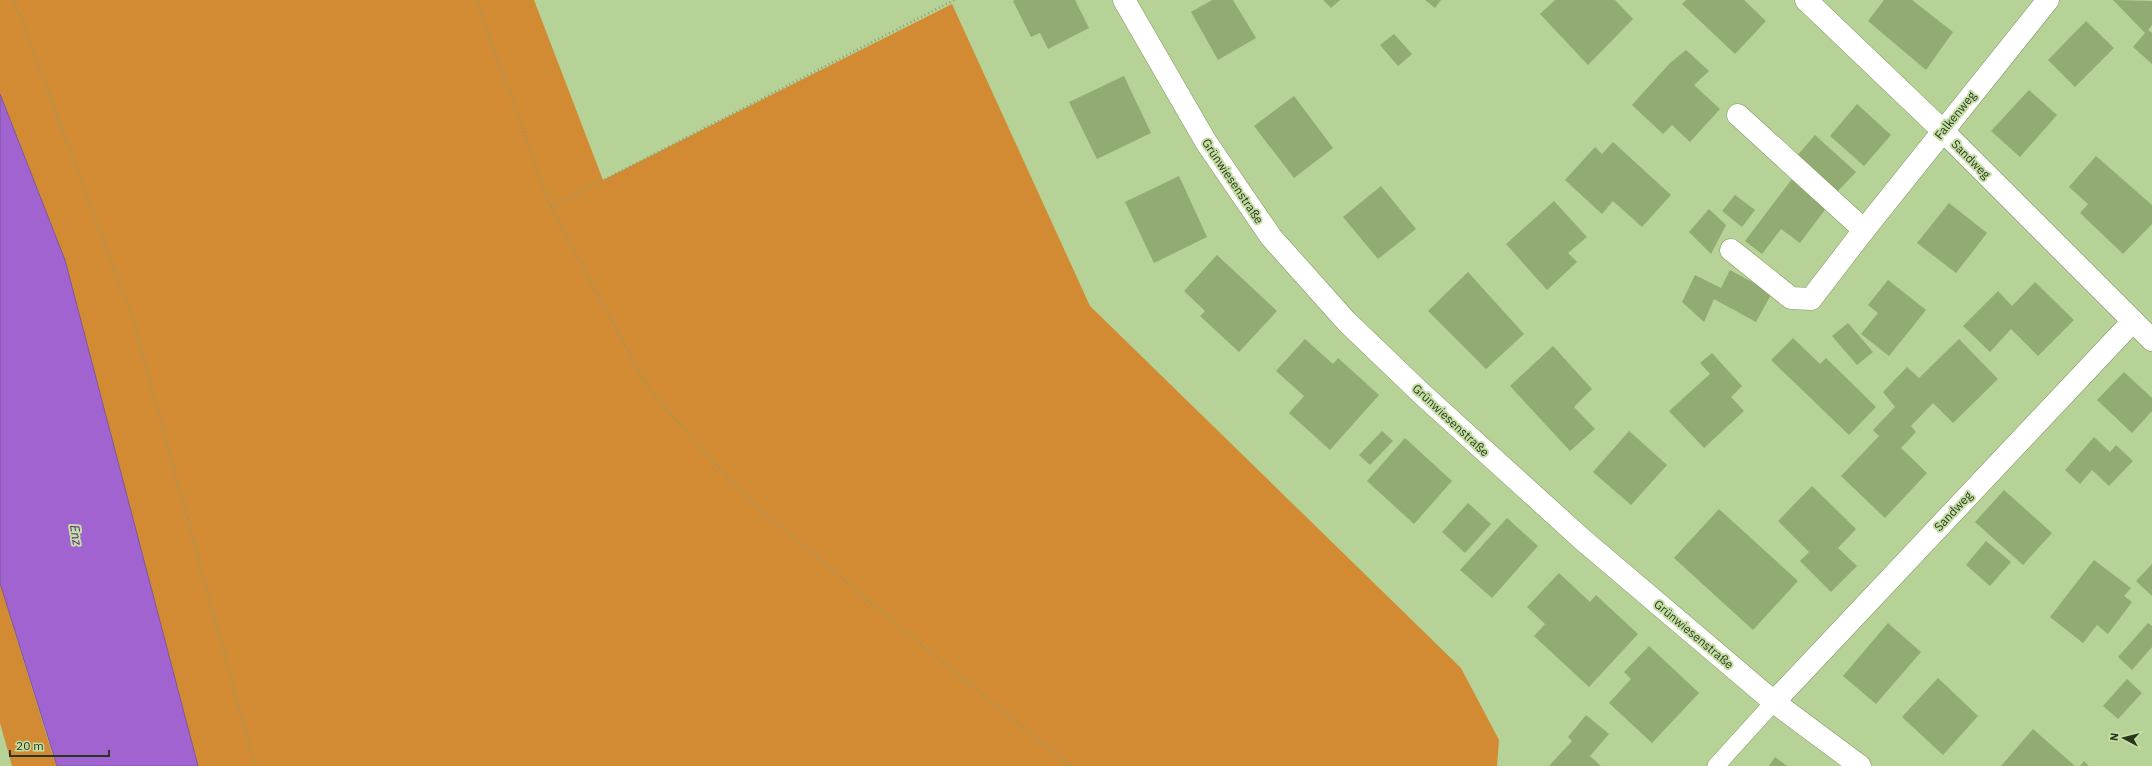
<svg xmlns="http://www.w3.org/2000/svg" width="2152" height="766" font-family="'IBM Plex Sans',sans-serif">
<style>
.green{fill:#d28b32}
.water{fill:#a063d0;stroke:#7d569b}
.building{fill:#91ab72}
.lines{fill:none;stroke-linecap:round;stroke-linejoin:round}
.lane-casing{stroke:#7f975f;stroke-width:18}
.street-casing{stroke:#7f975f;stroke-width:23}
.path{stroke:#889d6e;stroke-width:2.5;stroke-dasharray:1 3;stroke-linecap:butt}
.lane{stroke:#fff;stroke-width:17}
.street{stroke:#fff;stroke-width:22}
.labels{text-anchor:middle;dominant-baseline:central;stroke-width:4;stroke-linejoin:round;paint-order:stroke}
.street-label{font-size:12px;fill:#2c361e;stroke:#c4dfa4}
.water-label{font-size:13px;font-style:italic;fill:#581c7f;stroke:#c4dfa4}
</style>
<rect width="100%" height="100%" fill="#b7d297"/>
<g class="green">
<path d="M0 0H534L603 180 952 4 1090 306 1461 668 1499 740 1497 766H198L65 260 0 94Z"/>
<path d="M0 583 51 750 57 766H12L0 723Z"/>
</g>
<path class="water" d="M0 94 65 260 198 766H57L0 583Z"/>
<g class="building">
<path d="M1015 0H1075L1089 28 1048 49 1040 33 1031 37 1013 1Z"/>
<path d="M1212 0H1233L1256 38 1218 60 1191 12Z"/>
<path d="M1323 0H1340L1331 8Z"/>
<path d="M1425 0H1441L1435 8Z"/>
<path d="M1555 0H1615L1633 19 1588 65 1540 14Z"/>
<path d="M1686 0H1744L1766 21 1735 54 1682 4Z"/>
<path d="M1884 0H1912L1953 32 1926 70 1868 21Z"/>
<path d="M2113 0 2152 1V25L2148 30 2152 33V64L2133 47 2145 33Z"/>
<path d="M2086 21 2114 48 2075 87 2048 60Z"/>
<path d="M1394 34 1412 54 1398 66 1380 45Z"/>
<path d="M1686 50 1709 71 1694 85 1720 109 1690 142 1672 125 1663 134 1632 105 1670 63Z"/>
<path d="M1124 76 1151 133 1097 159 1069 102Z"/>
<path d="M2029 90 2057 115 2020 157 1991 131Z"/>
<path d="M1294 96 1333 148 1294 178 1254 126Z"/>
<path d="M1857 104 1891 135 1864 166 1830 136Z"/>
<path d="M1815 135 1856 172 1836 193 1796 157Z"/>
<path d="M1613 142 1671 195 1642 227 1613 201 1602 214 1565 180 1595 147 1602 154Z"/>
<path d="M2096 156 2152 205V224L2123 254 2080 213 2088 204 2069 187Z"/>
<path d="M1179 176 1207 237 1154 263 1125 202Z"/>
<path d="M1792 179 1827 207 1800 243 1781 229 1762 254 1745 241Z"/>
<path d="M1381 186 1416 229 1378 259 1343 217Z"/>
<path d="M1735 195 1755 210 1742 227 1722 211Z"/>
<path d="M1554 201 1587 237 1568 253 1577 262 1547 290 1506 244Z"/>
<path d="M1949 203 1987 233 1956 273 1917 243Z"/>
<path d="M1709 209 1726 225 1711 254 1689 232Z"/>
<path d="M1217 255 1277 311 1239 352 1200 316 1205 311 1184 291Z"/>
<path d="M1730 270 1772 293 1756 322 1714 299 1704 322 1682 302 1695 275 1721 288Z"/>
<path d="M1468 272 1524 334 1486 369 1428 311Z"/>
<path d="M1888 280 1926 310 1889 356 1861 334 1878 313 1868 305Z"/>
<path d="M2035 282 2074 320 2038 356 2011 329 1990 352 1963 326 1998 291 2012 306Z"/>
<path d="M1848 323 1873 352 1857 365 1832 336Z"/>
<path d="M1793 338 1820 364 1826 358 1876 407 1849 435 1771 360Z"/>
<path d="M1305 339 1333 364 1338 358 1379 395 1330 450 1289 413 1304 396 1276 371Z"/>
<path d="M1959 339 1998 379 1953 423 1933 403 1911 426 1916 432 1901 448 1927 473 1885 518 1841 476 1879 436 1873 430 1895 407 1883 392 1907 367 1919 378Z"/>
<path d="M1553 346 1592 389 1574 407 1595 429 1570 451 1510 386Z"/>
<path d="M1712 353 1742 386 1731 397 1744 411 1704 448 1669 411 1710 374 1700 363Z"/>
<path d="M2124 372 2152 398V411L2132 433 2097 400Z"/>
<path d="M1382 431 1393 441 1370 465 1359 455Z"/>
<path d="M1629 431 1667 465 1631 505 1593 472Z"/>
<path d="M2094 437 2110 452 2116 445 2133 461 2109 486 2092 470 2080 484 2065 470Z"/>
<path d="M1405 438 1452 481 1414 524 1367 481Z"/>
<path d="M1812 486 1856 529 1838 548 1857 566 1831 592 1800 561 1809 552 1778 521Z"/>
<path d="M2004 490 2052 533 2023 565 1975 522Z"/>
<path d="M1468 503 1491 524 1465 553 1442 532Z"/>
<path d="M1719 509 1798 581 1753 630 1674 558Z"/>
<path d="M1507 518 1538 546 1492 598 1460 570Z"/>
<path d="M1986 541 2011 562 1990 586 1966 565Z"/>
<path d="M2094 560 2131 588 2124 596 2132 602 2108 634 2097 625 2083 643 2050 617Z"/>
<path d="M2152 564V596L2136 581Z"/>
<path d="M1559 573 1590 602 1596 595 1638 634 1589 687 1534 636 1545 624 1527 607Z"/>
<path d="M1888 623 1921 652 1876 704 1843 676Z"/>
<path d="M2148 623 2152 626V647L2132 670 2118 657Z"/>
<path d="M1649 646 1699 693 1652 743 1609 703 1631 679 1624 672Z"/>
<path d="M1938 678 1978 716 1943 755 1902 717Z"/>
<path d="M2127 679 2142 693 2118 719 2103 706Z"/>
<path d="M1586 715 1609 734 1590 756 1601 766H1549L1572 741 1568 737Z"/>
<path d="M2033 729 2075 766H2001Z"/>
<path d="M1775 757 1787 766H1769Z"/>
<path d="M2084 761 2089 766H2080Z"/>
</g>
<g class="lines">
<defs>
<path id="lane" d="M1716 766 1774 702"/>
<g id="street">
<path d="M1124 0 1206 142 1271 237 1346 321 1422 394 1583 540 1774 702 1860 766"/>
<path d="M1806 0 1943 131 2152 340"/>
<path d="M1738 115 1864 230"/>
<path d="M1731 250 1791 298 1811 299 1864 230 2048 0"/>
<path d="M1774 702 2133 321"/>
</g>
</defs>
<use href="#lane" class="lane-casing"/>
<use href="#street" class="street-casing"/>
<g class="path">
<path d="M14 0 133 319 255 766"/>
<path d="M476 0 551 207 649 390 746 497 902 629 1071 766"/>
<path d="M551 207 954 0"/>
</g>
<use href="#lane" class="lane"/>
<use href="#street" class="street"/>
</g>
<g class="labels">
<g class="street-label">
<text transform="translate(1955 115) rotate(-51)">Falkenweg</text>
<text transform="translate(1971 159) rotate(45)">Sandweg</text>
<text transform="translate(1233 181) rotate(56)">Grünwiesenstraße</text>
<text transform="translate(1451 420) rotate(43)">Grünwiesenstraße</text>
<text transform="translate(1953 511) rotate(-47)">Sandweg</text>
<text transform="translate(1694 634) rotate(40)">Grünwiesenstraße</text>
</g>
<g class="water-label">
<text transform="translate(76 535) rotate(81)">Enz</text>
</g>
</g>
<g transform="translate(2124 738) rotate(277)" stroke="#c4dfa4" stroke-width="3" paint-order="stroke">
<path d="M0-3L7 15L0 10L-7 15Z" fill="#2c361e"/>
<text y="-6" font-size="11" font-weight="bold" text-anchor="middle" fill="#2c361e">N</text>
</g>
<path d="M10 750v6h99v-6" fill="none" stroke="#2c361e" stroke-width="2"/>
<text x="16" y="750" font-size="12" fill="#2c361e" stroke="#c4dfa4" stroke-width="3" paint-order="stroke">20 m</text>
</svg>
